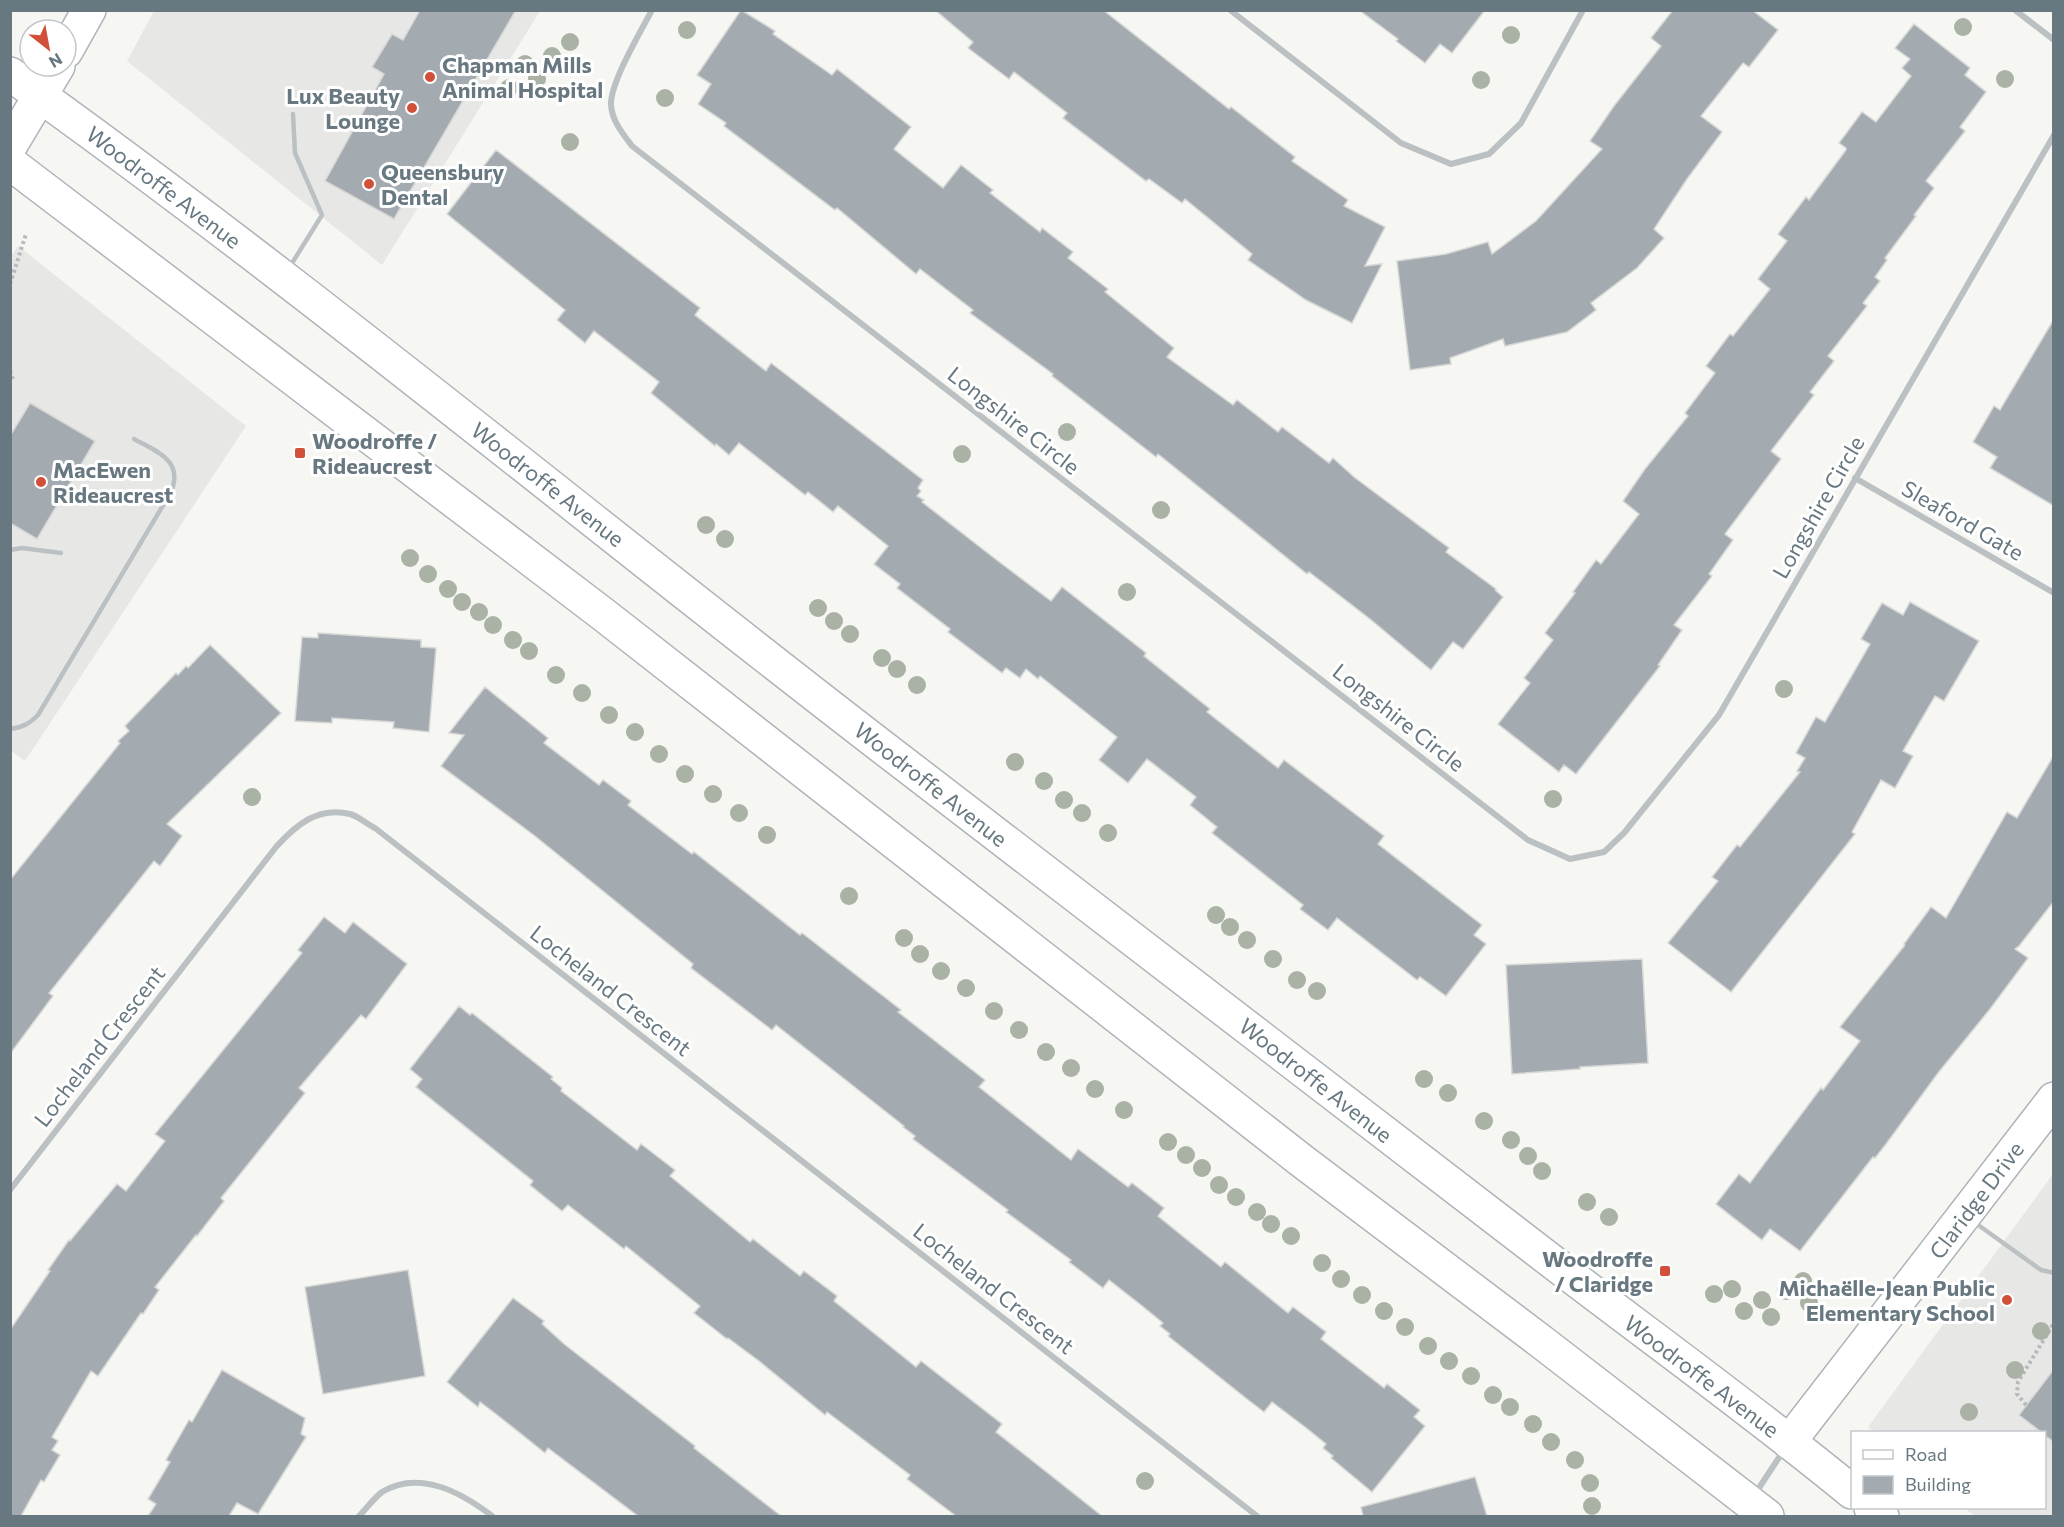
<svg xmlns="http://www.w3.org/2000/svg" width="2064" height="1527" font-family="Commissioner,sans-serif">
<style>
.built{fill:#e7e7e6}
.building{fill:#a3abb0;stroke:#d7d7d6;stroke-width:1.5}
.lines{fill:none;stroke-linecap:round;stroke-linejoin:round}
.secondary-casing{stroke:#aeb4b8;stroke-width:36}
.path{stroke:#b6babc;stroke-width:4;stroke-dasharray:3 3;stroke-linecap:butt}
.lane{stroke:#bbc0c3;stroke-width:4.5}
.street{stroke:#bbc0c3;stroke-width:6}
.secondary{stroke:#fff;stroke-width:33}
.tree{fill:#aab1a5}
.poi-dot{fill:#d15039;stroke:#fff;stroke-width:2}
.labels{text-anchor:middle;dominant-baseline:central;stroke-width:6;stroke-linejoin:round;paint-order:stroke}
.poi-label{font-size:22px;font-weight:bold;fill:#687881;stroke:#fff;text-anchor:start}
.street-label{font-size:22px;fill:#687881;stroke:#fff}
</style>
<rect width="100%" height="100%" fill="#f6f6f3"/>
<g class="built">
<path d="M154 11H540L382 265 127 61Z"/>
<path d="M18 246 246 426 25 761 10 750V258Z"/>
<path d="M2053 1174V1516H1975L1964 1508H2044V1432H1874L1868 1427Z"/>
</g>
<g class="building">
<path d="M420 10H516L394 219 325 181 384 74 372 67 392 34 403 40Z"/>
<path d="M741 10 775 31 773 34 832 75 837 69 911 127 894 149 943 188 961 165 993 190 990 193 1040 232 1042 228 1073 252 1068 258 1108 289 1105 292 1174 348 1167 357 1233 405 1237 400 1278 432 1282 427 1329 463 1333 458 1354 477 1449 548 1446 552 1496 589 1495 590 1503 597 1463 649 1453 642 1431 670 1370 619 1309 572 1307 574 1158 454 1156 457 1052 376 1053 374 970 313 973 310 920 269 916 274 837 208 835 210 724 126 726 123 698 104 711 84 697 75Z"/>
<path d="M935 10H1103L1229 109 1231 107 1295 157 1292 161 1348 200 1344 206 1385 227 1365 266 1382 264 1352 323 1306 300 1248 260 1252 254 1185 199 1182 203 1149 179 1146 181 1063 118 1067 113 1014 72 1009 79 968 48 973 42Z"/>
<path d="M1359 10H1485L1452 53 1440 44 1425 63 1396 41 1398 39Z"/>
<path d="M1673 10H1752L1778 30 1749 67 1743 63 1701 116 1722 132 1687 179 1654 229 1664 238 1637 268 1591 303 1596 310 1567 332 1505 346 1503 339 1450 358 1451 364 1410 370 1397 261 1446 254 1488 242 1492 254 1536 221 1602 149 1590 141 1614 106 1661 46 1651 38Z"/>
<path d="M1914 24 1970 68 1965 75 1986 92 1960 127 1965 131 1926 181 1934 188 1914 215 1916 216 1885 258 1887 260 1875 277 1880 281 1863 303 1867 306 1828 356 1834 361 1810 392 1814 395 1771 451 1781 459 1725 534 1733 540 1709 574 1712 576 1674 625 1682 630 1658 665 1660 666 1576 774 1564 765 1559 772 1498 724 1530 683 1524 678 1553 640 1545 633 1575 593 1573 592 1596 560 1601 564 1639 514 1623 501 1645 469 1688 416 1685 413 1715 373 1706 366 1730 334 1733 336 1770 289 1758 279 1787 241 1778 234 1806 197 1809 200 1846 150V148L1839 143 1862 112 1876 122 1911 76 1902 68 1910 59 1895 48Z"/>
<path d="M496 150 700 308 695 315 766 371 771 363 923 480 918 488 921 491 917 496 924 500 922 502 998 561 1051 601 1062 587 1146 653 1144 656 1210 709 1207 712 1278 768 1284 760 1384 836 1378 844 1482 925 1474 935 1486 944 1446 996 1420 977 1417 980 1337 918 1328 930 1300 909 1303 905 1212 833 1217 827 1190 805 1196 797 1147 759 1128 783 1099 760 1117 737 1040 676 1038 679 1026 669 1020 678 1006 668 1002 673 948 632 950 629 897 588 900 584 874 564 888 546 838 506 833 512 808 492 805 495 739 443 729 455 716 444 715 446 651 393 659 382 594 331 585 343 557 320 565 310 447 214Z"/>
<path d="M2054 319V506L1990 468 1997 457 1973 442 1994 406 2000 410Z"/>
<path d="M30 403 95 441 37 539 10 523V436Z"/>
<path d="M1910 602 1979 641 1944 701 1935 696 1903 751 1913 756 1895 788 1881 780 1852 832 1855 834 1731 992 1668 943 1718 881 1712 877 1737 845 1740 847 1800 772 1797 771 1805 758 1796 753 1816 717 1825 722 1847 684 1870 644 1861 639 1882 603 1903 615Z"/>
<path d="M318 633 421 640V647L436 648 429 732 393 728 394 722 332 718V723L295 721 302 637 318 638Z"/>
<path d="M210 645 281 713 167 824 182 836 160 866 154 861 49 993 53 996 10 1054V880L120 743 118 741 129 731 125 726 176 673 178 675 186 666 188 668Z"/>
<path d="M485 687 548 738 544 743 599 785 603 780 631 801 628 805 692 854 694 852 800 935 802 933 901 1010 898 1012 985 1080 979 1087 1071 1160 1078 1149 1128 1187 1132 1183 1164 1208 1158 1216 1191 1243 1221 1267 1225 1262 1288 1313 1293 1307 1326 1332 1321 1339 1384 1388 1387 1384 1420 1410 1414 1417 1425 1426 1372 1492 1331 1458 1333 1456 1323 1448 1326 1444 1305 1427 1272 1402 1264 1412 1247 1399 1168 1336 1170 1334 1160 1326 1163 1323 1141 1305 1109 1280 1103 1288 1069 1262 1071 1260 1006 1212 1008 1210 913 1139 915 1136 903 1127 904 1126 776 1025 772 1030 691 968 693 964 535 836 441 766 464 735 449 733Z"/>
<path d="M2054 755V901L2019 946 2015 949 2028 958 1990 1009 1938 1073 1886 1144 1875 1158 1873 1157 1800 1251 1770 1229 1762 1240 1716 1204 1739 1174 1750 1183 1821 1088 1823 1090 1860 1041 1840 1027 1905 945 1904 944 1931 907 1946 918 2007 812 2017 818Z"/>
<path d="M324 917 345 933 353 922 407 964 366 1019 361 1015 299 1088 305 1093 221 1198 224 1201 197 1236 196 1235 155 1287 159 1290 143 1314 141 1313 98 1376 91 1371 52 1437 58 1441 52 1450 60 1455 44 1482 41 1480 21 1516H10V1330L50 1271 48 1270 69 1240 70 1241 117 1184 126 1191 165 1141 155 1134 302 953 298 950Z"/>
<path d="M1642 959 1648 1063 1580 1067V1069L1512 1074 1506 965Z"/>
<path d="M459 1006 470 1015 472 1013 553 1077 551 1079 562 1088 561 1091 637 1150 641 1144 675 1170 670 1176 750 1242 753 1239 800 1276 804 1271 837 1296 834 1301 916 1367 921 1361 1002 1424 996 1432 1102 1516H956L907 1479 910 1475 827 1412 825 1415 759 1361 728 1338 727 1339 694 1313 700 1306 626 1246 624 1249 568 1205 562 1211 530 1185 533 1181 416 1087 422 1079 410 1069Z"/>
<path d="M408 1270 425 1376 323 1394 305 1287Z"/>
<path d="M513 1298 544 1321 542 1324 564 1344 695 1446 694 1448 781 1516H638L548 1448 545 1453 496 1414 480 1402 478 1407 447 1382Z"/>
<path d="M2054 1369V1442L2044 1435V1432H2041L2019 1415Z"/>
<path d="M222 1370 305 1418 301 1434 306 1437 258 1514 237 1503 229 1516H148L156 1504 148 1499 170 1462 166 1460 189 1420 192 1422Z"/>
<path d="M1475 1477 1487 1516H1363L1361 1507Z"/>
</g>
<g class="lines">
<defs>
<g id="secondary">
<path d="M66 51 89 10"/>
<path d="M10 74C315 292 602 532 898 759 1111 923 1324 1087 1537 1250 1642 1331 1750 1408 1852 1492"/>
<path d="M10 146 58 66"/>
<path d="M10 163 604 615 1302 1161 1543 1343 1767 1516"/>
<path d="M1789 1442 2054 1099"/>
<path d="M1871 1508 1882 1516"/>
</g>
</defs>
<use href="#secondary" class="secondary-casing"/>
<g class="path">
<path d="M10 284 26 234"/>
<path d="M10 371 13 379"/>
<path d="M2026 1405 2017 1394 2018 1382 2054 1323"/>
</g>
<g class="lane">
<path d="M289 268 322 215 295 153 293 114"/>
<path d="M10 550 22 548 61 553"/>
<path d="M10 729C23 727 29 724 38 715L171 492C184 460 157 452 134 439"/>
<path d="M1974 1222 2041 1270 2054 1273"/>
</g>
<g class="street">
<path d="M652 10C641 31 610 83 611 105 612 121 623 134 632 146L1528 840 1570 859 1604 852 1624 833 1719 715 2054 135"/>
<path d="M1230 10 1401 143 1451 164 1489 154 1521 123 1583 10"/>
<path d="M2015 10 2054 40"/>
<path d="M1855 478 2054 593"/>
<path d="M10 1190 276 847C296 825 318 806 350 814 358 816 367 824 375 828L1257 1516"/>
<path d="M1755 1494 1784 1450"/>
<path d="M359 1516C366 1509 374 1498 382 1492 420 1469 462 1493 492 1516"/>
</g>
<use href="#secondary" class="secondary"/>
</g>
<g class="tree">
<circle cx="1963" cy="27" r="9"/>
<circle cx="687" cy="30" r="9"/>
<circle cx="1511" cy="35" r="9"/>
<circle cx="570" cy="42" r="9"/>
<circle cx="552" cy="56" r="9"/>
<circle cx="525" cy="64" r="9"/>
<circle cx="537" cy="79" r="9"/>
<circle cx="2005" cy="79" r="9"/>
<circle cx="1481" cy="80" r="9"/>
<circle cx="509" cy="88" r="9"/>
<circle cx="665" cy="98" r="9"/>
<circle cx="570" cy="142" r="9"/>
<circle cx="1067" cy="432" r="9"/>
<circle cx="962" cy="454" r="9"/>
<circle cx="1161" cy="510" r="9"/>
<circle cx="706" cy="525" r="9"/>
<circle cx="725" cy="539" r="9"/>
<circle cx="410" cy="558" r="9"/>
<circle cx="428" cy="574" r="9"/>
<circle cx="448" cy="589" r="9"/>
<circle cx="1127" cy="592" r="9"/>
<circle cx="462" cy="602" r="9"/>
<circle cx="818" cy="608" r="9"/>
<circle cx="479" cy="612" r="9"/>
<circle cx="834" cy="621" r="9"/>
<circle cx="493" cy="625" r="9"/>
<circle cx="850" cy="634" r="9"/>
<circle cx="513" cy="640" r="9"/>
<circle cx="529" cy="651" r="9"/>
<circle cx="882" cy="658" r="9"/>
<circle cx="897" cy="669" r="9"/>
<circle cx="556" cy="675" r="9"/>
<circle cx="917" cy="685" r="9"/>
<circle cx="1784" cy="689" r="9"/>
<circle cx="582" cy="693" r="9"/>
<circle cx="609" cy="715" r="9"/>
<circle cx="635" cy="732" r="9"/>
<circle cx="659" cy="754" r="9"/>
<circle cx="1015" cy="762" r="9"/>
<circle cx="685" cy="774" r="9"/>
<circle cx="1044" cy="781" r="9"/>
<circle cx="713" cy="794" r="9"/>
<circle cx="252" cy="797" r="9"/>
<circle cx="1553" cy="799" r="9"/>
<circle cx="1064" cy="800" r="9"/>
<circle cx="739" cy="813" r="9"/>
<circle cx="1082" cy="813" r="9"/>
<circle cx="1108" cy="833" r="9"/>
<circle cx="767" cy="835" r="9"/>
<circle cx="849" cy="896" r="9"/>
<circle cx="1216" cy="915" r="9"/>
<circle cx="1230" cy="927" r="9"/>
<circle cx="904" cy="938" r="9"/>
<circle cx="1247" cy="940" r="9"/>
<circle cx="920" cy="954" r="9"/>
<circle cx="1273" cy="959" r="9"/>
<circle cx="941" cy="971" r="9"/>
<circle cx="1297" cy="980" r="9"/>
<circle cx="966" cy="988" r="9"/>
<circle cx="1317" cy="991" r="9"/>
<circle cx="994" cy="1011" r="9"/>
<circle cx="1019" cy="1030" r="9"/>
<circle cx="1046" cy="1052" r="9"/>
<circle cx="1071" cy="1068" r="9"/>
<circle cx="1424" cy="1079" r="9"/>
<circle cx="1095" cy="1089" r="9"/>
<circle cx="1448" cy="1093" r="9"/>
<circle cx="1124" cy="1110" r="9"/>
<circle cx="1484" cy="1121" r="9"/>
<circle cx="1511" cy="1140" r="9"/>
<circle cx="1168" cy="1142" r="9"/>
<circle cx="1186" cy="1155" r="9"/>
<circle cx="1528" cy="1156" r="9"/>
<circle cx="1202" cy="1168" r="9"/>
<circle cx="1542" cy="1171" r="9"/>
<circle cx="1219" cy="1185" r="9"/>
<circle cx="1236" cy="1197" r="9"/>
<circle cx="1587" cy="1202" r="9"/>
<circle cx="1257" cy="1212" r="9"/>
<circle cx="1609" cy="1217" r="9"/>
<circle cx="1271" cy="1224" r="9"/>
<circle cx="1291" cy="1236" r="9"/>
<circle cx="1322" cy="1263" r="9"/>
<circle cx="1341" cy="1279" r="9"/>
<circle cx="1803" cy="1281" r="9"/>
<circle cx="1732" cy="1289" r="9"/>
<circle cx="1786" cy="1291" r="9"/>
<circle cx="1714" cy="1294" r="9"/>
<circle cx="1362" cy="1295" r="9"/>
<circle cx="1762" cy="1300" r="9"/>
<circle cx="1809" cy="1303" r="9"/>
<circle cx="1384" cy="1311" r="9"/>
<circle cx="1744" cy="1311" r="9"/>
<circle cx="1771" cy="1317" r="9"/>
<circle cx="1405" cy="1327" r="9"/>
<circle cx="2041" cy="1331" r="9"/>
<circle cx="1428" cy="1346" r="9"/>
<circle cx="1449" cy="1361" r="9"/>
<circle cx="2015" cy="1370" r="9"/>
<circle cx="1471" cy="1376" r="9"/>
<circle cx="1493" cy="1395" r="9"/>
<circle cx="1510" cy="1407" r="9"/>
<circle cx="1969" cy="1412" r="9"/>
<circle cx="1533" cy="1424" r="9"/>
<circle cx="1551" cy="1442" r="9"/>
<circle cx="1575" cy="1460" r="9"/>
<circle cx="1145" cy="1481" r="9"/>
<circle cx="1590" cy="1483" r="9"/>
<circle cx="1592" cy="1506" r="9"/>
</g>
<g class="poi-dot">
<circle cx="430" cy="77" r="6"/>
<circle cx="412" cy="108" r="6"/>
<circle cx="369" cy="184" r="6"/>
<rect x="294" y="447" width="12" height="12" rx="3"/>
<circle cx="41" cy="482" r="6"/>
<rect x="1659" y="1265" width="12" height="12" rx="3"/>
<circle cx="2007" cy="1300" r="6"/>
</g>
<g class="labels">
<g class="poi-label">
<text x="442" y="64">Chapman Mills<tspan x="442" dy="25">Animal Hospital</tspan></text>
<text x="400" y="95" text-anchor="end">Lux Beauty<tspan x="400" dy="25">Lounge</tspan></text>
<text x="381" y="171">Queensbury<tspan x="381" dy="25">Dental</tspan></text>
<text x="312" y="440">Woodroffe /<tspan x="312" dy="25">Rideaucrest</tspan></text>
<text x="53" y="469">MacEwen<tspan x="53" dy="25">Rideaucrest</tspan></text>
<text x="1653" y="1258" text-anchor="end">Woodroffe<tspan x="1653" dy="25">/ Claridge</tspan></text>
<text x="1995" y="1287" text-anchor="end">Michaëlle-Jean Public<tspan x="1995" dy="25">Elementary School</tspan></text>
</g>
<g class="street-label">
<text transform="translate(164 187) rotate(37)">Woodroffe Avenue</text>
<text transform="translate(1014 420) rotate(38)">Longshire Circle</text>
<text transform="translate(548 484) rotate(38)">Woodroffe Avenue</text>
<text transform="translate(1818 507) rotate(-60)">Longshire Circle</text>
<text transform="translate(1963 520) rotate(30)">Sleaford Gate</text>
<text transform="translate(1399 717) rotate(38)">Longshire Circle</text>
<text transform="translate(931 784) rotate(38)">Woodroffe Avenue</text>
<text transform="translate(611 990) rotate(38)">Locheland Crescent</text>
<text transform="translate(99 1046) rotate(-52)">Locheland Crescent</text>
<text transform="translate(1316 1080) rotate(38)">Woodroffe Avenue</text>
<text transform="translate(1976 1200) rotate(-53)">Claridge Drive</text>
<text transform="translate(994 1288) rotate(38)">Locheland Crescent</text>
<text transform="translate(1702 1376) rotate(37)">Woodroffe Avenue</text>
</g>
</g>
<rect width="2064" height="1527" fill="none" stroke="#687881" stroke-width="24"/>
<rect x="1851" y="1431" width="195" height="78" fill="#ffffff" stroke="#c3c9cd" stroke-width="1.5"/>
<rect x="1863" y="1450" width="30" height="9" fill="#ffffff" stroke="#c3c9cd" stroke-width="1.5"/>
<text x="1905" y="1461" font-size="18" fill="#687881">Road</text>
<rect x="1863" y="1476" width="30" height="18" fill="#a3abb0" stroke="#c3c9cd" stroke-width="1.5"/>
<text x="1905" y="1491" font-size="18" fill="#687881">Building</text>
<g transform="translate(48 48) rotate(149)"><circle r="28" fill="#ffffff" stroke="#c3c9cd" stroke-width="1.5"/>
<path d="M0-4.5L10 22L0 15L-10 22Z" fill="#d15039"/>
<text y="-9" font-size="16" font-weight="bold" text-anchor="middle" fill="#687881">N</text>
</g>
</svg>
